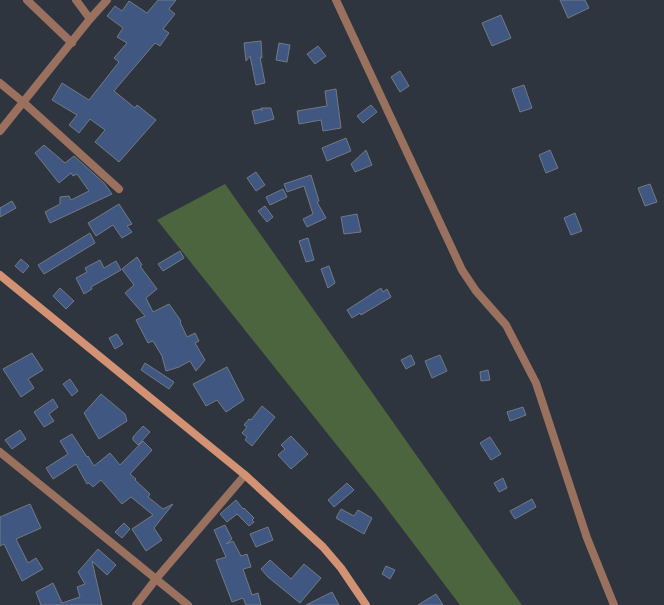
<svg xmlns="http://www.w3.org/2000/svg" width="664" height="605" font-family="Rubik,sans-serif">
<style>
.green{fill:#4c653f}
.building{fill:#405881;stroke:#727985}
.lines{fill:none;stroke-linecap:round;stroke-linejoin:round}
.street{stroke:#9a715e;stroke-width:8}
.secondary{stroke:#d39274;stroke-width:8}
</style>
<rect width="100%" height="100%" fill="#2f353f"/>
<path class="green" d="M225 184 522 605H460L379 498 157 220Z"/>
<g class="building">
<path d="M158 0H176L169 9 175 14 163 29 169 33 160 46 155 43 114 91 135 108 137 105 156 120 119 162 95 142 105 130 90 119 79 133 69 125 77 115 52 100 62 83 89 100 119 62 114 58 127 43 117 37 123 28 107 16 115 6 122 11 129 1 147 13Z"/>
<path d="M560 0H585L589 8 568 18Z"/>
<path d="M501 15 511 38 492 46 482 23Z"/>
<path d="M261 41 262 58 260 57 265 83 256 85 250 56 246 61 244 43Z"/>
<path d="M279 43 290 45 287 62 276 60Z"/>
<path d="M318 46 326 56 315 64 307 54Z"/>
<path d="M400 71 409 86 400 92 391 77Z"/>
<path d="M524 85 532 108 520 112 512 89Z"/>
<path d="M336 89 341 128 323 131 321 120 299 124 297 111 327 106 325 91Z"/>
<path d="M371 105 377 112 363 123 357 116Z"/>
<path d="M261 108H271L274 119 255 124 252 111 261 109 262 111Z"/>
<path d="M346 138 351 151 327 161 322 148Z"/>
<path d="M44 145 65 163 74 156 104 183 112 194 50 223 45 212 60 204V197L69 196 71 200 89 191 77 174 73 176 71 173 59 183 35 153Z"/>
<path d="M366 150 372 165 355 172 351 164Z"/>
<path d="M550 150 558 168 546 173 539 155Z"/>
<path d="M256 172 265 185 256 191 247 178Z"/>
<path d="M311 175 319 201 317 202 326 218 307 227 303 219 313 214 304 186 287 192 284 184Z"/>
<path d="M650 184 657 202 645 206 638 188Z"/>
<path d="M283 189 287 197 270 205 266 197Z"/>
<path d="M12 201 16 208 0 217V208Z"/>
<path d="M119 204 132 224 127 226 132 232 122 238 113 225 96 236 88 223Z"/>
<path d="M265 206 273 217 267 222 258 211Z"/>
<path d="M575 213 582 231 571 235 564 218Z"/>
<path d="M357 214 361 232 344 234 341 217Z"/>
<path d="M90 233 95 243 44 274 38 265Z"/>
<path d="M308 238 314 260 306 262 299 241Z"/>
<path d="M180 251 184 258 163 271 158 264Z"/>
<path d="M137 257 142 265 140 266 157 289 146 298 153 312 169 304 181 321 180 322 187 337 195 333 199 341 195 343 205 360 196 371 190 361 179 367 166 371 162 356 153 341 148 343 136 320 145 316 125 293 134 285 122 269Z"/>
<path d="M21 259 29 266 23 273 15 266Z"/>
<path d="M100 260 104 268 116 261 121 270 91 287 92 289 84 294 76 278 87 272 85 268Z"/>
<path d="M329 266 335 283 328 288 321 269Z"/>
<path d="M60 288 74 301 66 309 53 296Z"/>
<path d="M381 288 383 292 387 289 391 297 361 315 360 313 352 318 347 310Z"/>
<path d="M117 334 123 344 115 349 109 338Z"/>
<path d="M32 353 43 370 28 379 34 388 21 397 3 369Z"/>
<path d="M411 355 415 364 406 369 401 360Z"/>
<path d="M440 355 447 371 432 378 425 361Z"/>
<path d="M145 363 174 382 169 389 141 370Z"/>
<path d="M227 367 244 400 226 412 217 400 206 406 193 384Z"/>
<path d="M488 370 490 380 481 381 480 372Z"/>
<path d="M70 379 78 391 72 396 63 384Z"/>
<path d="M101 394 125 414 127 421 99 439 84 413Z"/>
<path d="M53 399 58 407 49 414 54 421 44 427 34 412Z"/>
<path d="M262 406 275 417 252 446 245 440 247 437 242 433 247 427 244 425 249 419 251 420Z"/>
<path d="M523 407 526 415 510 421 507 412Z"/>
<path d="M143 426 150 432 138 445 133 440V437Z"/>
<path d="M20 430 26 439 12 449 5 440Z"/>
<path d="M72 434 87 457 88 456 94 466 110 453 120 465 143 441 152 450 130 474 136 479 135 480 150 494 148 497 163 509 173 504 154 528 162 540 146 551 132 529 153 515 131 497 122 504 101 480 93 487 89 483 87 484 76 464 53 479 46 468 68 454 60 441Z"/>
<path d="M291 436 308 454 291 469 278 455 285 449 281 445Z"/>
<path d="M490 437 501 454 491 460 480 443Z"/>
<path d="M503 478 507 488 499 492 494 483Z"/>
<path d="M347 483 354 490 334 507 328 500Z"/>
<path d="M532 499 536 507 515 519 510 511Z"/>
<path d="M236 500 243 509 244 508 254 518 252 520 254 522 249 526 237 514 227 522 220 514Z"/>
<path d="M30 504 41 528 16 539 28 563 36 558 43 569 22 581 4 544 0 546V517Z"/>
<path d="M341 509 354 516 358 510 372 518 364 534 336 518Z"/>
<path d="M124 523 130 529 122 538 115 532Z"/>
<path d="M225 525 232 539 226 544 233 541 241 556 247 554 251 567 243 569 252 595 258 593 261 605H246L243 598 232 602 216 560 226 557 214 530Z"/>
<path d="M268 527 273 540 256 547 250 534Z"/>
<path d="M98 549 116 565 107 575 92 561 102 605H41L36 592 53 583 62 603 80 597 77 587 85 584 78 572Z"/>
<path d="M270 560 291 579 304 564 321 578 300 603 268 577 261 569Z"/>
<path d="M386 566 395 570 390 579 382 574Z"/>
<path d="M332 592 339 605H306Z"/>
<path d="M436 594 443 605H418Z"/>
</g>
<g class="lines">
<g class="street">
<path d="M27 0 72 43"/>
<path d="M76 0 90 19"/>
<path d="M336 0 462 270 476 291 506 325 536 383 587 538 614 605"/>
<path d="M0 83 23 102 119 189"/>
<path d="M0 131 90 19 107 0"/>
<path d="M0 452 188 605"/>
<path d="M136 605 156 579 245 475"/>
</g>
<path class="secondary" d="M0 275 245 475 323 547 341 568 366 605"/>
</g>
</svg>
